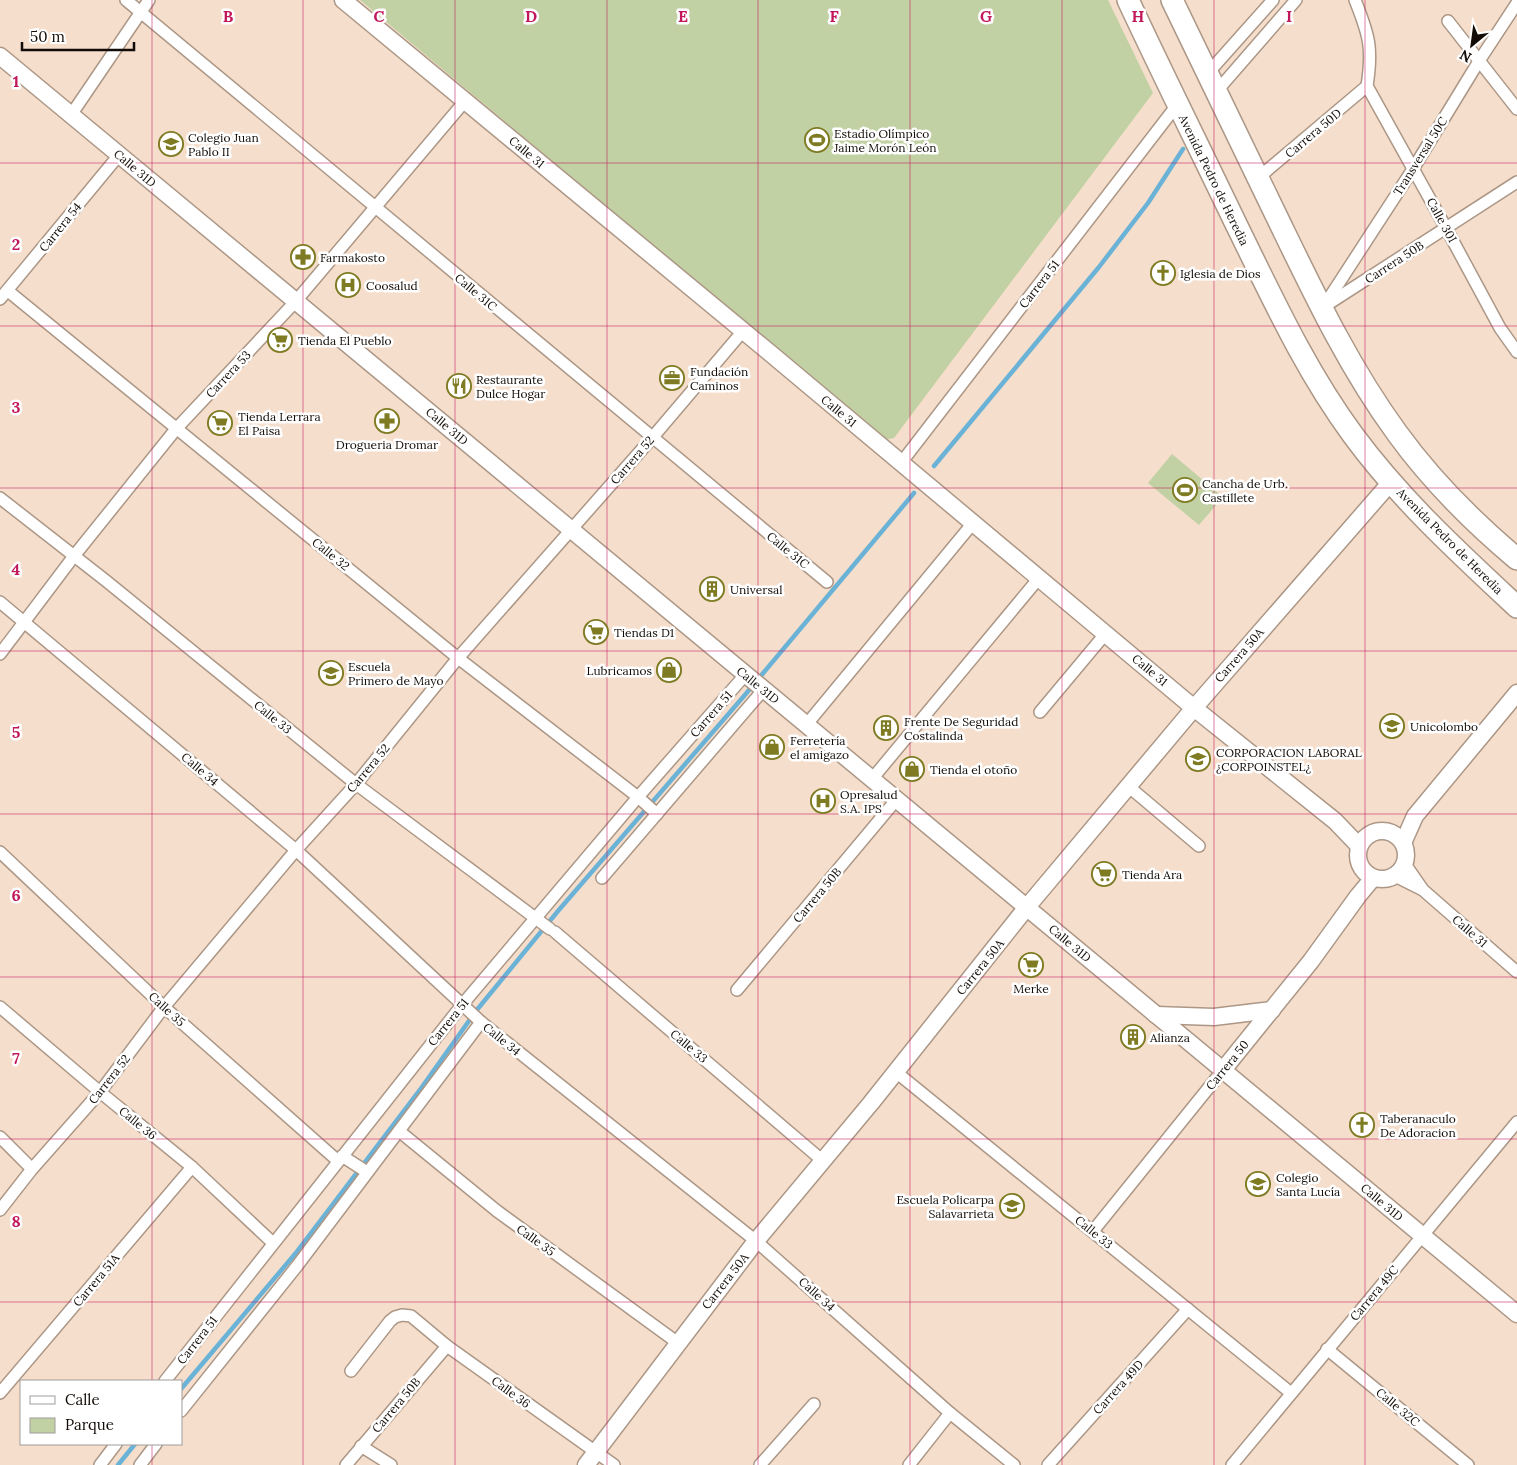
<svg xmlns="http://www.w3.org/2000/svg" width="1517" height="1465" font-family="Lora,serif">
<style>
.green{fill:#c2d1a4}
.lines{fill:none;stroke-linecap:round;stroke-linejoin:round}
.stream{stroke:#6bb2d7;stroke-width:4.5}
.street-casing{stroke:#ac9786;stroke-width:14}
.secondary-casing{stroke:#ac9786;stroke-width:19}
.highway-casing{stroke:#ac9786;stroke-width:24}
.street{stroke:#fff;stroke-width:11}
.secondary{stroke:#fff;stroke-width:16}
.highway{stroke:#fff;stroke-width:21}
.grid{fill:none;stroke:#c2185b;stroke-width:1;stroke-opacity:0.55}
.labels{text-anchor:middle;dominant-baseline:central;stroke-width:5;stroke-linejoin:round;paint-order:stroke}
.poi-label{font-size:12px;fill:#120b06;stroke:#fff;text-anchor:start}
.street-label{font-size:12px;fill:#120b06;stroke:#fff}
.grid-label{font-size:16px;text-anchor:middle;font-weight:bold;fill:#c2185b;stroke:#fff;stroke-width:5;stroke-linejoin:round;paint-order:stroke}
</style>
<rect width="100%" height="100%" fill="#f5decc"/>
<g class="green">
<path d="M360 0H1108L1153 93 894 438 885 440Z"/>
<path d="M1172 454 1223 497 1199 525 1148 483Z"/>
</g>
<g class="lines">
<g class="stream">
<path d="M934 466 1099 267 1148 203 1183 149"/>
<path d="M181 1389 295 1254 422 1087 476 1011 558 911 744 696 914 493"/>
<path d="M118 1465 135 1444"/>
</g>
<defs>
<g id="street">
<path d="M126 0 827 582"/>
<path d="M1355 0C1369 35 1373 48 1367 86"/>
<path d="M1448 21 1517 109"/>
<path d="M1208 73 1273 0"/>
<path d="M1367 86 1446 228 1500 328 1517 352"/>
<path d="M1216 92 1296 0"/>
<path d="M71 115 149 0"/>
<path d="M1258 178 1367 86"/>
<path d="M8 291 458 658 638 797 657 814"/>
<path d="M0 299 119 155"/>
<path d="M1325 306 1517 182"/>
<path d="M1322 309 1413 169 1479 61 1517 3"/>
<path d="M901 463 1177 105"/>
<path d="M0 498 105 580 356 784 550 929"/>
<path d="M0 602 296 850 481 1022 756 1241 950 1413 1014 1465"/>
<path d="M0 654 74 556 176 429 296 301 465 101"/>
<path d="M1040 712 1106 633"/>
<path d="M807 724 973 523"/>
<path d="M872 779 1039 578"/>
<path d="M1128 786 1199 846"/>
<path d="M0 852 164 1007 338 1161"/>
<path d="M1405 864 1423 890 1517 972"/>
<path d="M1395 876 1421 889"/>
<path d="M602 878 764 689"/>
<path d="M555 932 823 1161"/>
<path d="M737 990 897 799"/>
<path d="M0 1007 100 1092 192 1167 273 1243"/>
<path d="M896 1072 1291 1393"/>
<path d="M399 1131 497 1211 678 1343"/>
<path d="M0 1137 32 1169"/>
<path d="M342 1156 367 1172"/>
<path d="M0 1210 32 1169 100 1092 164 1007 296 850 356 784 458 658 652 438 743 331"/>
<path d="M1093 1231 1223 1070"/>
<path d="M1327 1349 1468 1465"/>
<path d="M351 1371 390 1321 395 1317 402 1315 411 1316 447 1346 614 1465"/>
<path d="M165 1381 462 1005 638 797 745 675"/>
<path d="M0 1393 192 1167"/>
<path d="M181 1411 297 1266 481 1022"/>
<path d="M361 1446 391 1465"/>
<path d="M100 1465 116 1444"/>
<path d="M140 1465 156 1444"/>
<path d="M346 1465 447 1346"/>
<path d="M760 1465 814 1404"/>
<path d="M909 1465 950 1413"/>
<path d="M1048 1465 1188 1309"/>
<path d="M1232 1465 1517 1122"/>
</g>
<g id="secondary">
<path d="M343 0 770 353 1194 708 1335 821 1359 846"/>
<path d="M0 56 1517 1314"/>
<circle cx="1382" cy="855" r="24"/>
<path d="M1403 843 1415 816 1517 693"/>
<path d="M1156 1015 1214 1017 1272 1010"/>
<path d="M1223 1070 1311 961 1358 896 1373 878"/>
<path d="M586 1465 756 1241 871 1103 1027 907 1194 708 1391 482"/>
</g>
<g id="highway">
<path d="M1128 0C1163 75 1200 149 1236 224 1272 297 1305 370 1353 435 1400 499 1459 553 1517 607"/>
<path d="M1172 0C1206 70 1240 141 1274 211 1311 287 1347 365 1397 433 1431 480 1473 522 1517 559"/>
</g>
</defs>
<use href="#street" class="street-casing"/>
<use href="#secondary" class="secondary-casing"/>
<use href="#highway" class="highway-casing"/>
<use href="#street" class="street"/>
<use href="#secondary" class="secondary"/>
<use href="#highway" class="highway"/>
</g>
<path class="grid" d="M152 0V1381M303 0V1465M455 0V1465M607 0V1465M758 0V1465M910 0V1465M1062 0V1465M1214 0V1465M1365 0V1465M0 163H1517M0 326H1517M0 488H1517M0 651H1517M0 814H1517M0 977H1517M0 1139H1517M0 1302H1517M152 1444V1465"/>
<defs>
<symbol id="stadium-ring" viewBox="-11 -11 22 22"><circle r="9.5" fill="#fff" stroke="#7e7b22" stroke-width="1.5"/><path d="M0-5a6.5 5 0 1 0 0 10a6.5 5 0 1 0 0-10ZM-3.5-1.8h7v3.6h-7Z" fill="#7e7b22"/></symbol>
<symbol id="school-ring" viewBox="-11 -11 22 22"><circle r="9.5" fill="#fff" stroke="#7e7b22" stroke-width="1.5"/><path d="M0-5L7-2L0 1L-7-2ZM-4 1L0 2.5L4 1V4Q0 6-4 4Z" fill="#7e7b22"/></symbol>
<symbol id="pharmacy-ring" viewBox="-11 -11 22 22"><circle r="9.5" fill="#fff" stroke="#7e7b22" stroke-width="1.5"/><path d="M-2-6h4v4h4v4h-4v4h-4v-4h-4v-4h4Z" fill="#7e7b22"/></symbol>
<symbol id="church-ring" viewBox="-11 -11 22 22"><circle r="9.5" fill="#fff" stroke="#7e7b22" stroke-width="1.5"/><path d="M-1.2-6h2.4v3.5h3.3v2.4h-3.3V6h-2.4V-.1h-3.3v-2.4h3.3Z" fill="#7e7b22"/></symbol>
<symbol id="hospital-ring" viewBox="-11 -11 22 22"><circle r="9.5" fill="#fff" stroke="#7e7b22" stroke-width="1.5"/><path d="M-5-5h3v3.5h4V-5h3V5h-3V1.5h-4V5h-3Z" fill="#7e7b22"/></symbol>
<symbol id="supermarket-ring" viewBox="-11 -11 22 22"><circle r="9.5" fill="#fff" stroke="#7e7b22" stroke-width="1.5"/><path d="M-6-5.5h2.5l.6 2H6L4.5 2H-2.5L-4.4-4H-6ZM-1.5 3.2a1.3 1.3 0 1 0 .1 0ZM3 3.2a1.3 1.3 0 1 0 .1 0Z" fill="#7e7b22"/></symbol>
<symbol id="office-ring" viewBox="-11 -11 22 22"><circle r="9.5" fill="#fff" stroke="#7e7b22" stroke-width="1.5"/><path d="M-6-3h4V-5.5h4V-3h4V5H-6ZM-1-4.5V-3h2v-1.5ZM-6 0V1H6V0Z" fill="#7e7b22"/></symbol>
<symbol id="restaurant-ring" viewBox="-11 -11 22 22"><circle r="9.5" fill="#fff" stroke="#7e7b22" stroke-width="1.5"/><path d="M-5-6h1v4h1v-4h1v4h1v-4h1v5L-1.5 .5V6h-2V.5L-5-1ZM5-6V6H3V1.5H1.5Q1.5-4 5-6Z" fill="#7e7b22"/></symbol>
<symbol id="building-ring" viewBox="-11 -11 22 22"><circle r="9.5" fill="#fff" stroke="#7e7b22" stroke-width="1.5"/><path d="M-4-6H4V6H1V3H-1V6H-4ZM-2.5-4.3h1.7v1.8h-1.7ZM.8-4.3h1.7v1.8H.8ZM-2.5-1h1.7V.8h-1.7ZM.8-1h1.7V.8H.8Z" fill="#7e7b22"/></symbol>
<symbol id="shop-ring" viewBox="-11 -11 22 22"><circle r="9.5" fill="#fff" stroke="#7e7b22" stroke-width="1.5"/><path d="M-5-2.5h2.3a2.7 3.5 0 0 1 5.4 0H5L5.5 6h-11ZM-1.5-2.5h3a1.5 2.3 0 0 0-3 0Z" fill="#7e7b22"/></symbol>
<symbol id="university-ring" viewBox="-11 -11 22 22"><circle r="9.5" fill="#fff" stroke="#7e7b22" stroke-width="1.5"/><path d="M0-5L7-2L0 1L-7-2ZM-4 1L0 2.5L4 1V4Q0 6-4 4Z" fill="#7e7b22"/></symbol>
</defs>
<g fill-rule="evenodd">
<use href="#stadium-ring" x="803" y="126" width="28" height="28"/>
<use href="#school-ring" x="157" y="130" width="28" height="28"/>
<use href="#pharmacy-ring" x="289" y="243" width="28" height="28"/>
<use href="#church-ring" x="1149" y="259" width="28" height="28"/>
<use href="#hospital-ring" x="334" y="271" width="28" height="28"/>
<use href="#supermarket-ring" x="266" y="326" width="28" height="28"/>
<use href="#office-ring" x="658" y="364" width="28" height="28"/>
<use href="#restaurant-ring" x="445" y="372" width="28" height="28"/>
<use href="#pharmacy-ring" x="373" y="407" width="28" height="28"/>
<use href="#supermarket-ring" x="206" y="409" width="28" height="28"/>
<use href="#stadium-ring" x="1171" y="476" width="28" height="28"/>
<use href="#building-ring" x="698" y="575" width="28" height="28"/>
<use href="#supermarket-ring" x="582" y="618" width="28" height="28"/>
<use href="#shop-ring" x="655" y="656" width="28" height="28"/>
<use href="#school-ring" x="317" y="659" width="28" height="28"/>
<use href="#university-ring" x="1378" y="712" width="28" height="28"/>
<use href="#building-ring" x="872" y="714" width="28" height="28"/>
<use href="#shop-ring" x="758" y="733" width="28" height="28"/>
<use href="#school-ring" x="1184" y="745" width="28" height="28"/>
<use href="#shop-ring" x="898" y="755" width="28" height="28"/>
<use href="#hospital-ring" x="809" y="787" width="28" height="28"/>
<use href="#supermarket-ring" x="1090" y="860" width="28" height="28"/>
<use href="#supermarket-ring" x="1017" y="951" width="28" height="28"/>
<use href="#building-ring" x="1119" y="1023" width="28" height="28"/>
<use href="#church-ring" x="1348" y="1111" width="28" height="28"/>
<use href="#school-ring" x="1244" y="1170" width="28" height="28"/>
<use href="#school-ring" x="998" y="1192" width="28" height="28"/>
</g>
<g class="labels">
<g class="poi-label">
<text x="834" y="133">Estadio Olímpico<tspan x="834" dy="14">Jaime Morón León</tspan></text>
<text x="188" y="137">Colegio Juan<tspan x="188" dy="14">Pablo II</tspan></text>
<text x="320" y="257">Farmakosto</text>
<text x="1180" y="273">Iglesia de Dios</text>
<text x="366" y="285">Coosalud</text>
<text x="298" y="340">Tienda El Pueblo</text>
<text x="690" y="371">Fundación<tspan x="690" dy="14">Caminos</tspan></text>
<text x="476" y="379">Restaurante<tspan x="476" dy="14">Dulce Hogar</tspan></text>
<text x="238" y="416">Tienda Lerrara<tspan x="238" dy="14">El Paisa</tspan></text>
<text x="387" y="444" text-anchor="middle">Drogueria Dromar</text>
<text x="1202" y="483">Cancha de Urb.<tspan x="1202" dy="14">Castillete</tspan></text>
<text x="730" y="589">Universal</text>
<text x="614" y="632">Tiendas D1</text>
<text x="348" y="666">Escuela<tspan x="348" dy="14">Primero de Mayo</tspan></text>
<text x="652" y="670" text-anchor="end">Lubricamos</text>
<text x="904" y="721">Frente De Seguridad<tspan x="904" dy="14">Costalinda</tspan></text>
<text x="1410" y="726">Unicolombo</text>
<text x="790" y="740">Ferretería<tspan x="790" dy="14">el amigazo</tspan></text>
<text x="1216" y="752">CORPORACION LABORAL<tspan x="1216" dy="14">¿CORPOINSTEL¿</tspan></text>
<text x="930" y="769">Tienda el otoño</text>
<text x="840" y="794">Opresalud<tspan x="840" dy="14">S.A. IPS</tspan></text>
<text x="1122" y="874">Tienda Ara</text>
<text x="1031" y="988" text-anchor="middle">Merke</text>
<text x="1150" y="1037">Alianza</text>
<text x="1380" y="1118">Taberanaculo<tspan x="1380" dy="14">De Adoracion</tspan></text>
<text x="1276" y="1177">Colegio<tspan x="1276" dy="14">Santa Lucía</tspan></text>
<text x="994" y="1199" text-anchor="end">Escuela Policarpa<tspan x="994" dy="14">Salavarrieta</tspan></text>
</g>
<g class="street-label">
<text transform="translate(1313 133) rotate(-40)">Carrera 50D</text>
<text transform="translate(527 152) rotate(40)">Calle 31</text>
<text transform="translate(1420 156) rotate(-58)">Transversal 50C</text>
<text transform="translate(135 168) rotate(40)">Calle 31D</text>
<text transform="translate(1214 180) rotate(64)">Avenida Pedro de Heredia</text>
<text transform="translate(1442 220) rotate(61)">Calle 30I</text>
<text transform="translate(60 227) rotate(-51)">Carrera 54</text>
<text transform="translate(1394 262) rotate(-33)">Carrera 50B</text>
<text transform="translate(1039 284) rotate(-52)">Carrera 51</text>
<text transform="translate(476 292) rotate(40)">Calle 31C</text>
<text transform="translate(228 374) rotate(-47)">Carrera 53</text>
<text transform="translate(839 411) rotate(40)">Calle 31</text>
<text transform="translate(447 426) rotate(40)">Calle 31D</text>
<text transform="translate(632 460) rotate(-49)">Carrera 52</text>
<text transform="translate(1450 541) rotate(45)">Avenida Pedro de Heredia</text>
<text transform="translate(788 550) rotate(39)">Calle 31C</text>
<text transform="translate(331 554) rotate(39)">Calle 32</text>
<text transform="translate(1239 655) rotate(-49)">Carrera 50A</text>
<text transform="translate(1150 670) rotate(40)">Calle 31</text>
<text transform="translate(758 685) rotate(39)">Calle 31D</text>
<text transform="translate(711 714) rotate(-49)">Carrera 51</text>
<text transform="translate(273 717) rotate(39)">Calle 33</text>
<text transform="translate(368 768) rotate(-50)">Carrera 52</text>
<text transform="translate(200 769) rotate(40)">Calle 34</text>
<text transform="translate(817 895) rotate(-50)">Carrera 50B</text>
<text transform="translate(1470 931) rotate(41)">Calle 31</text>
<text transform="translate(1070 943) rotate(40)">Calle 31D</text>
<text transform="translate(980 967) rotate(-51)">Carrera 50A</text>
<text transform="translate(167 1009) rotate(42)">Calle 35</text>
<text transform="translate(448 1022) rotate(-51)">Carrera 51</text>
<text transform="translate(502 1039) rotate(39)">Calle 34</text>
<text transform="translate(689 1046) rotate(40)">Calle 33</text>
<text transform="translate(1227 1065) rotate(-51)">Carrera 50</text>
<text transform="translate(109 1079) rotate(-52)">Carrera 52</text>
<text transform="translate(138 1123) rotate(39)">Calle 36</text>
<text transform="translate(1382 1202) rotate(40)">Calle 31D</text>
<text transform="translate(1094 1232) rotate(39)">Calle 33</text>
<text transform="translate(536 1240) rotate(36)">Calle 35</text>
<text transform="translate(96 1280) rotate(-50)">Carrera 51A</text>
<text transform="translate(725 1281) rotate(-52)">Carrera 50A</text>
<text transform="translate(1374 1293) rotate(-50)">Carrera 49C</text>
<text transform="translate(817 1294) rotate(42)">Calle 34</text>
<text transform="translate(197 1340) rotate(-52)">Carrera 51</text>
<text transform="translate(1118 1387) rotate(-48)">Carrera 49D</text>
<text transform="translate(511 1392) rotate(36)">Calle 36</text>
<text transform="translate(396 1405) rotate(-50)">Carrera 50B</text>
<text transform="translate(1398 1407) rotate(40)">Calle 32C</text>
</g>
</g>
<g class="grid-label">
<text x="228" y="22">B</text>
<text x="379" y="22">C</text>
<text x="531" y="22">D</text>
<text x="683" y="22">E</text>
<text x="834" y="22">F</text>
<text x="986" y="22">G</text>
<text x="1138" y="22">H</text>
<text x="1289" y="22">I</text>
<text x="16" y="87">1</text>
<text x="16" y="250">2</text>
<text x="16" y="413">3</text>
<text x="16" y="575">4</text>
<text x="16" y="738">5</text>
<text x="16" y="901">6</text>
<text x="16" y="1064">7</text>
<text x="16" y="1227">8</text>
</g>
<rect x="20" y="1380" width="162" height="65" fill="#ffffff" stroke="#a09d9b"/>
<rect x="30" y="1396" width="25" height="8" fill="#ffffff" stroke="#a09d9b"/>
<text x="65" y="1405" font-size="15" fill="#120b06">Calle</text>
<rect x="30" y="1418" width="25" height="15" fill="#c2d1a4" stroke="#a09d9b"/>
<text x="65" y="1430" font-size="15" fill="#120b06">Parque</text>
<g transform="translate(1472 45) rotate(209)" stroke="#ffffff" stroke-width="4" paint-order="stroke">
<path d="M0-4L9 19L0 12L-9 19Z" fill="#120b06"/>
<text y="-8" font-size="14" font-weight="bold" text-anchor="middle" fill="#120b06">N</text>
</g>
<path d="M22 42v8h112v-8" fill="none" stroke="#120b06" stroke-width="2.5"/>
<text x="30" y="42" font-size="15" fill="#120b06" stroke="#ffffff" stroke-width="4" paint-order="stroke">50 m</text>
</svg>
